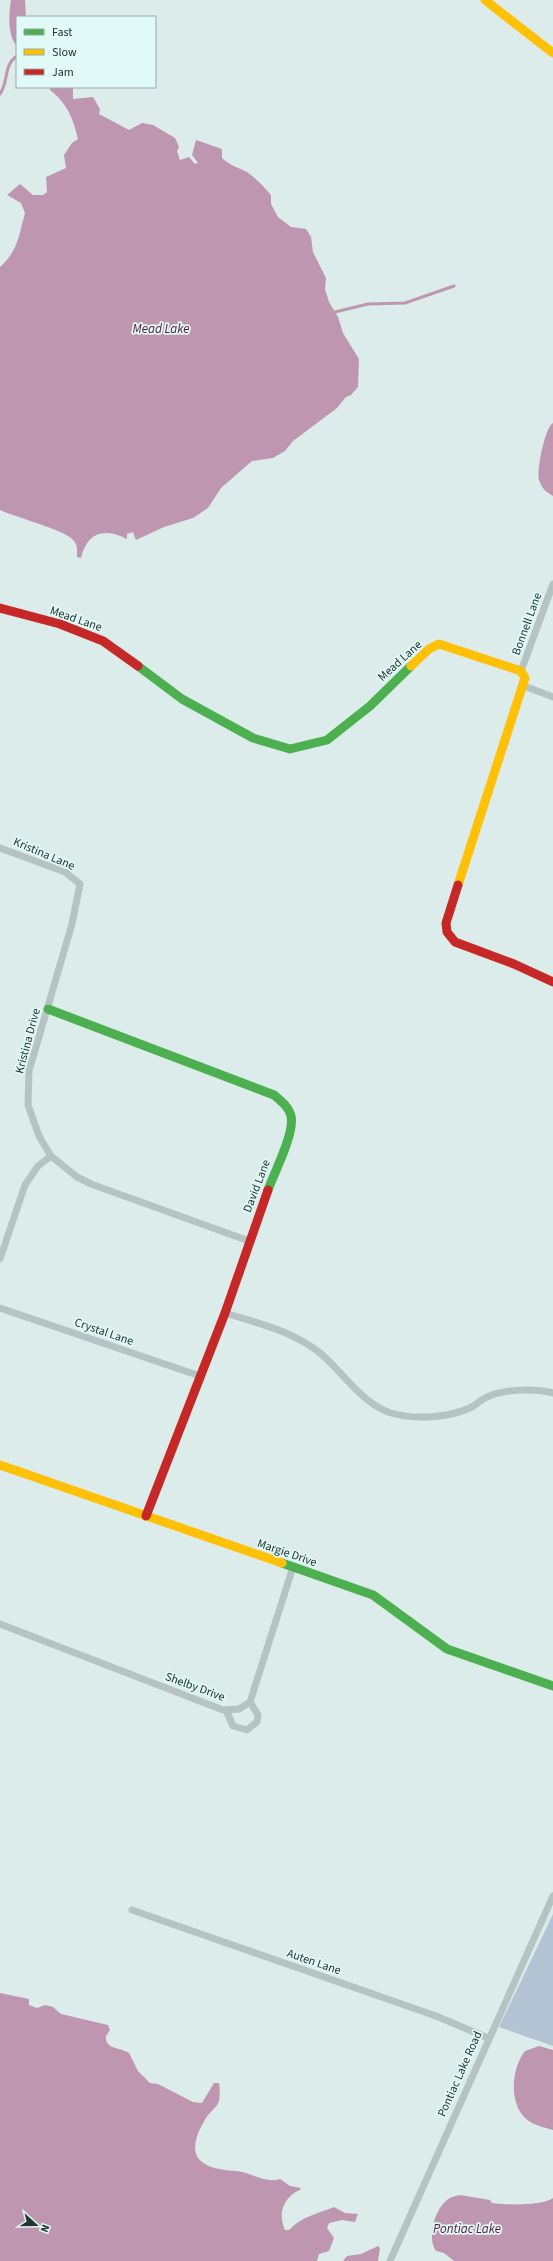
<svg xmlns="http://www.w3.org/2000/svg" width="553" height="2261" font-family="'Source Sans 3',sans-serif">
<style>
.green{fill:#b4c3d4}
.water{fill:#bf96b0}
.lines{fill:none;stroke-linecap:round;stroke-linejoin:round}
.stream{stroke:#bf96b0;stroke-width:3}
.street{stroke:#b5c4c2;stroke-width:7}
.fast{stroke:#4caf50;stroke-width:9}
.slow{stroke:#ffc107;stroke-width:9}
.jam{stroke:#c62828;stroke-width:9}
.labels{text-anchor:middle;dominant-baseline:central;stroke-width:3.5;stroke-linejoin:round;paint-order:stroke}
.street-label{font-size:12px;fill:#24342f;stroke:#e1faf8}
.water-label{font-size:13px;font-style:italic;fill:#59173b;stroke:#e1faf8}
</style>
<rect width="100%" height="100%" fill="#dcecea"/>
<path class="green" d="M553 1914V2046L499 2027Z"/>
<g class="water">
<path d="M11 0H25L26 17H17V46C7 35 9 13 11 0Z"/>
<path d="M50 87H73V99L93 97 100 109 99 114 129 130 142 123 153 125 175 138 179 147 177 151 180 160 189 157 195 164 198 163 192 155 196 140 219 148 222 149V158C230 165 236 167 245 171 255 177 263 186 271 195V204L278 217 291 227 306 229 311 237 313 252 326 278 325 289 329 302 338 317 343 333 359 359 358 387 351 395 346 397 337 408 293 441 285 451 273 458 252 461 221 488 208 508 193 518 164 527 136 540 133 532 127 534V539C103 527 87 533 81 558L77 557C77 550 78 545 73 540 65 530 15 517 0 510V267C18 251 19 235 25 213L21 203 7 195 20 184 33 195H43L47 192 46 177 66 168 64 155 72 143 78 139C73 118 67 103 50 90Z"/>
<path d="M553 423V496C546 492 542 489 539 480 536 471 545 427 553 423Z"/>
<path d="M0 1993 29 1999V2005L37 2008 45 2005 53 2007 61 2014 108 2025 110 2030 106 2036C105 2050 120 2047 129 2053L138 2071 150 2083 158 2084 193 2102 202 2103 214 2083H219C220 2088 220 2095 219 2101 217 2108 210 2111 206 2118 184 2154 196 2169 236 2171 251 2172 265 2184 280 2179L290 2186 301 2188C300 2191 297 2191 294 2193 281 2203 279 2216 285 2230H289C302 2216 317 2214 334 2207L345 2213 358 2214 355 2222 342 2220 329 2223 327 2228 334 2238 329 2251 319 2254 317 2261H0Z"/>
<path d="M539 2046 553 2050V2130C546 2128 538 2126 532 2123 508 2110 510 2070 525 2051Z"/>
<path d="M460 2195 490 2200 492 2203C505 2205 542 2206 553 2198V2261H454L444 2253 436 2251C427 2239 434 2211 446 2201 450 2197 455 2196 460 2195Z"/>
<path d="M378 2246 380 2248 378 2261H343L347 2256 361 2254Z"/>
</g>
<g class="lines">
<g class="stream">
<path d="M0 94C9 81 3 65 17 56"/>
<path d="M335 312 368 304 405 303 454 286"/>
</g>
<g class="street">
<path d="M521 671 553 584"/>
<path d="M524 686 553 697"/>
<path d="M0 848 65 872 80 884 72 924 29 1071 28 1105 39 1136 51 1156 77 1177 91 1184 249 1241"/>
<path d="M0 1259 25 1185 38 1166 51 1156"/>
<path d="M0 1308 200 1376"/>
<path d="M225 1313C257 1323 293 1331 320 1353 342 1371 362 1404 391 1413 416 1420 449 1418 472 1407 477 1404 482 1399 487 1397 503 1389 536 1388 553 1393"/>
<path d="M0 1624 223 1710 239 1709 250 1702 293 1567"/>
<path d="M226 1710 233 1726 247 1730 257 1722 258 1715 250 1702"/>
<path d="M132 1910 436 2016 488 2038"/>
<path d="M390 2261 553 1896"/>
</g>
<g class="fast">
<path d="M138 666 182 699 253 738 290 749 327 740 370 706 411 666"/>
<path d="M48 1009 274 1095C281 1101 289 1107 291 1116 295 1133 274 1173 268 1190"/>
<path d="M282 1563 373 1595 447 1649 553 1686"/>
</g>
<g class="slow">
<path d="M485 0 553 53"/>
<path d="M411 666 429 649 439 644 521 671 525 678 458 885"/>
<path d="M0 1465 282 1563"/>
</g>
<g class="jam">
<path d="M0 608 60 624 103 641 138 666"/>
<path d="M458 885 446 923 447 932 455 942 514 964 553 982"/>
<path d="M146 1516 225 1313 268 1190"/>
</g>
</g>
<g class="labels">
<g class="street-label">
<text transform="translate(76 619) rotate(19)">Mead Lane</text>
<text transform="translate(527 624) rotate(-70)">Bonnell Lane</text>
<text transform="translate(400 661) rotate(-42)">Mead Lane</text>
<text transform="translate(44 854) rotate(23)">Kristina Lane</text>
<text transform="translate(28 1041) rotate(-75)">Kristina Drive</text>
<text transform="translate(257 1186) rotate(-69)">David Lane</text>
<text transform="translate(104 1332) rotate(19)">Crystal Lane</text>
<text transform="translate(287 1553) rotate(19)">Margie Drive</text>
<text transform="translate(195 1687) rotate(20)">Shelby Drive</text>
<text transform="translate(314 1962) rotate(19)">Auten Lane</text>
<text transform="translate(460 2074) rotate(-66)">Pontiac Lake Road</text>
</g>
<g class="water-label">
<text x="161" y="329">Mead Lake</text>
<text x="467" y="2229">Pontiac Lake</text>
</g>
</g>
<rect x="16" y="16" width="140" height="72" fill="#e1faf8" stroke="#95aba8"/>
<rect x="24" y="29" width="20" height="6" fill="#4caf50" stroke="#95aba8"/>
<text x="52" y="36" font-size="12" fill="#24342f">Fast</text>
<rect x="24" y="49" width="20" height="6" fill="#ffc107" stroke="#95aba8"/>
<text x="52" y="56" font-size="12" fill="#24342f">Slow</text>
<rect x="24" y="69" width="20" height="6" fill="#c62828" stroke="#95aba8"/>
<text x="52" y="76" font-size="12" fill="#24342f">Jam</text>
<g transform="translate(36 2225) rotate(111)" stroke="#e1faf8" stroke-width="3" paint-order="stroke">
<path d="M0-3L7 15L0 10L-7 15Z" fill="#24342f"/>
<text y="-6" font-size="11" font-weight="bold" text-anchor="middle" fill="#24342f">N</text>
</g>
</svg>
